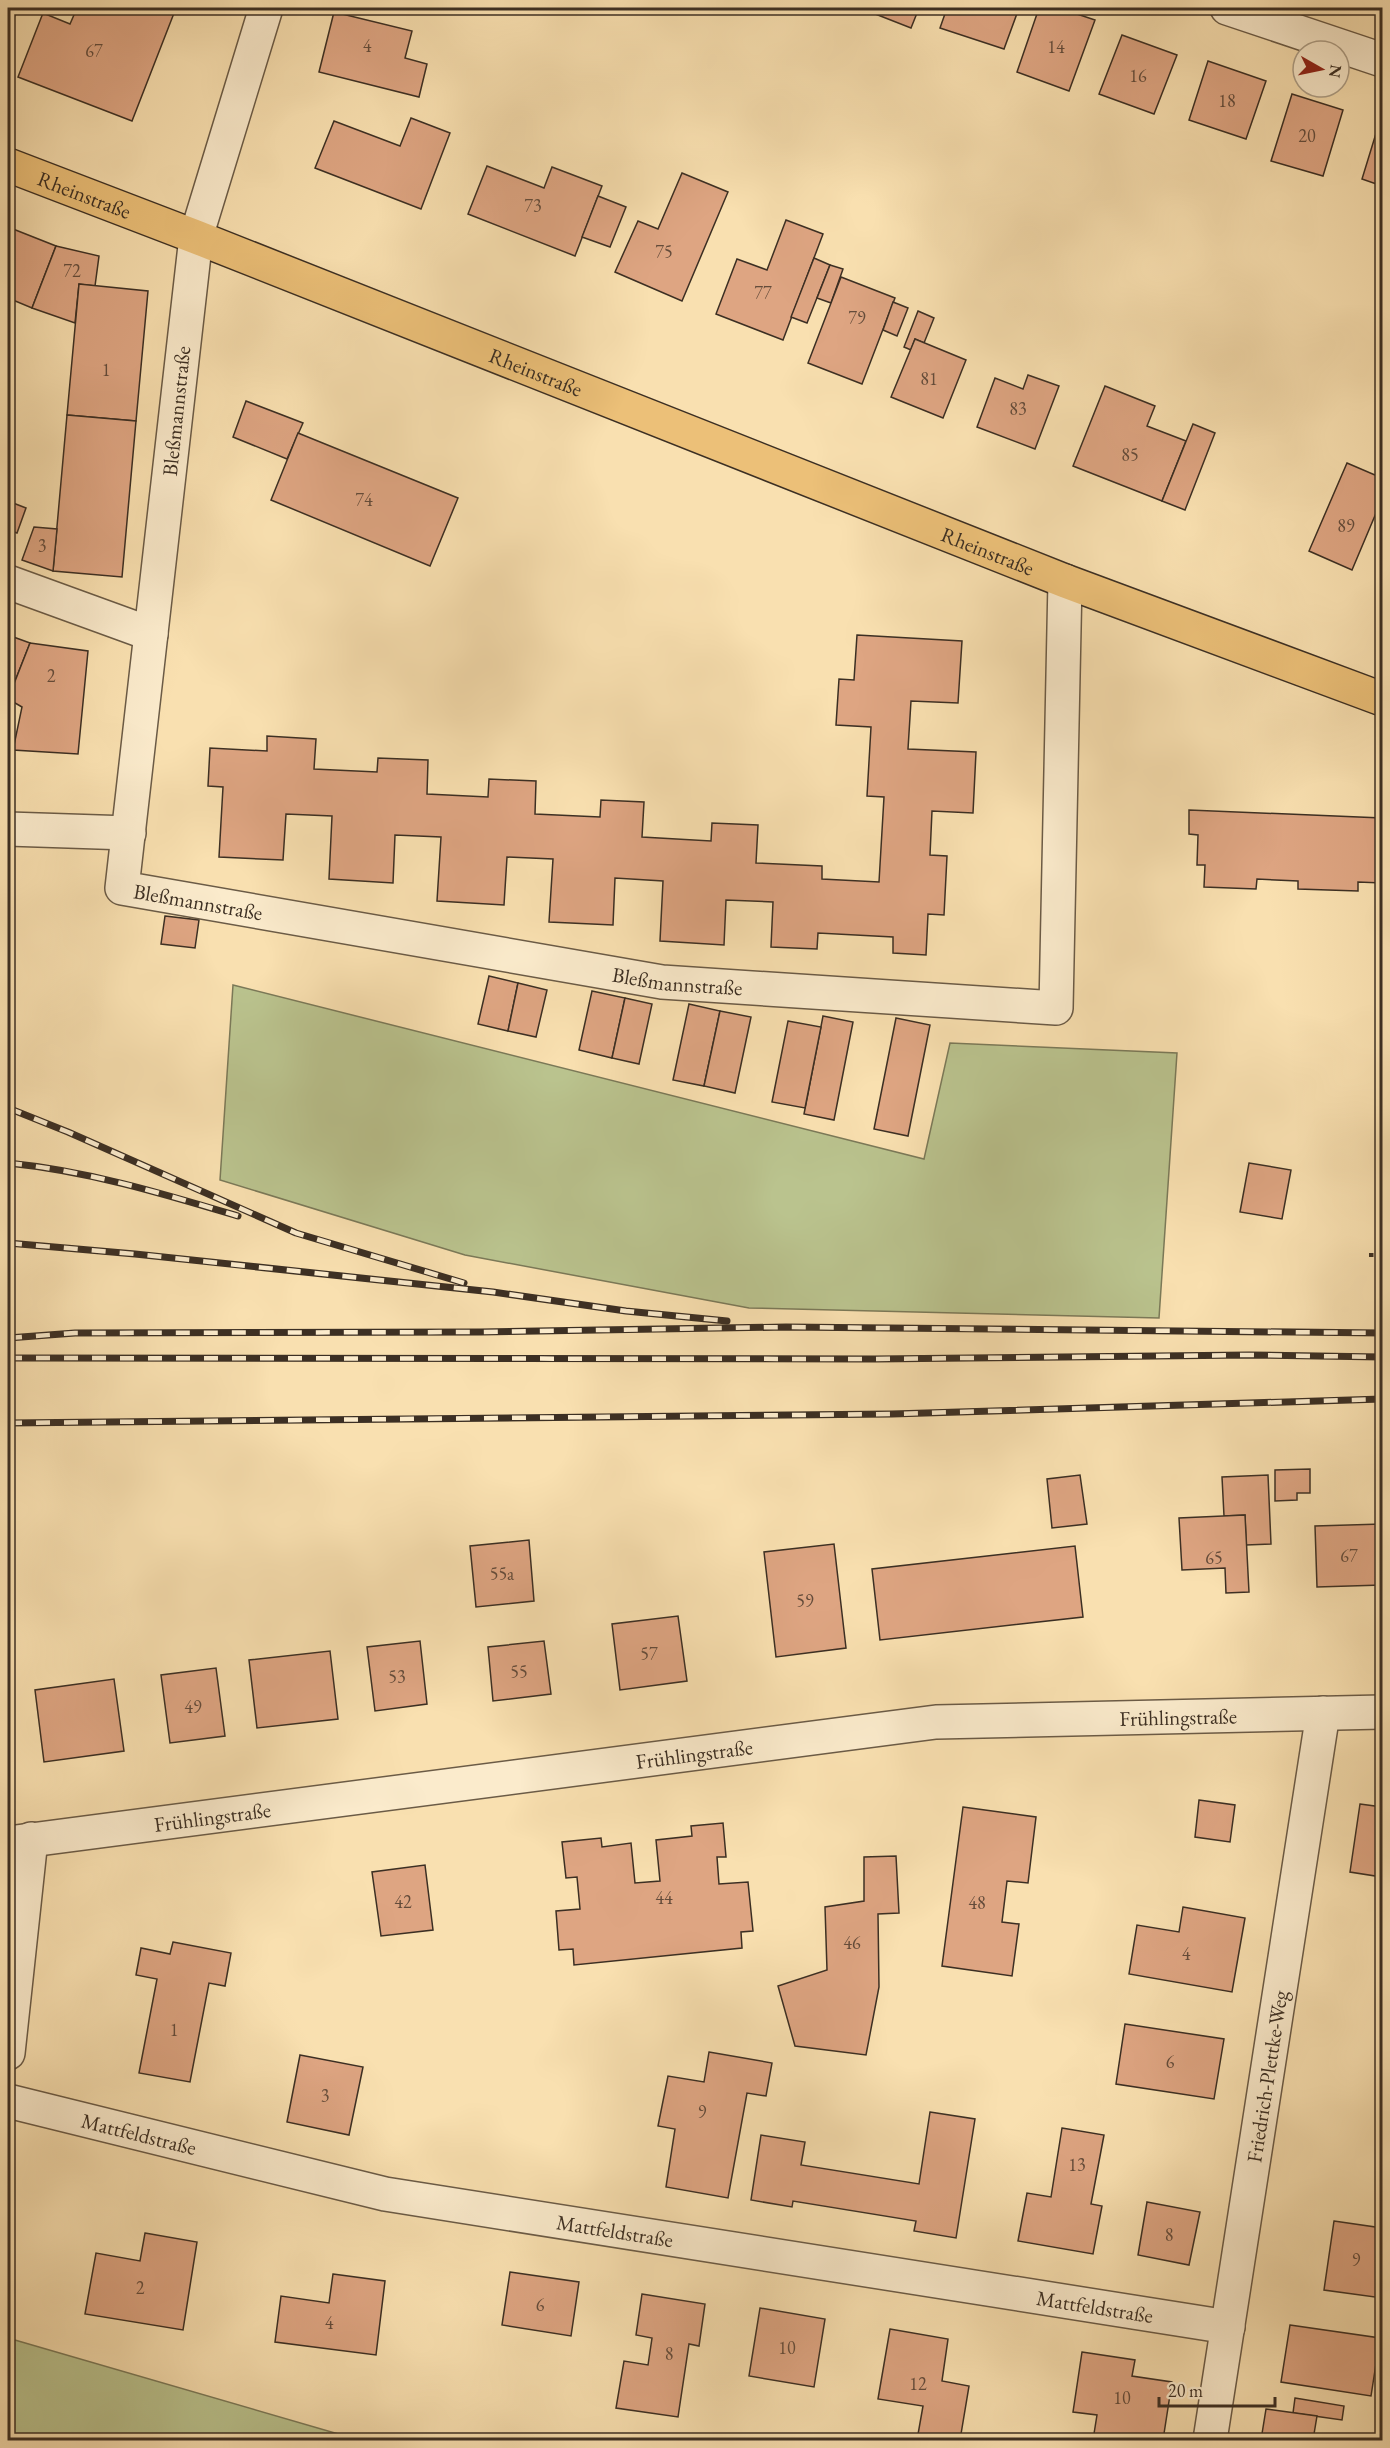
<svg xmlns="http://www.w3.org/2000/svg" width="1390" height="2448" font-family="'EB Garamond',serif">
<style>
.green{fill:#bac38e;stroke:#7b7958;stroke-width:1.5}
.building{fill:#dea582;stroke:#3c2f23;stroke-width:1.5}
.lines{fill:none;stroke-linecap:round;stroke-linejoin:round}
.minor-casing{stroke:#6b5b46;stroke-width:36}
.major-casing{stroke:#3c2f23;stroke-width:36}
.path{stroke:#3c2f23;stroke-width:4;stroke-dasharray:4.5 3;stroke-linecap:butt}
.minor{stroke:#fbebcc;stroke-width:33}
.major{stroke:#ecc078;stroke-width:33}
.rail-casing{stroke:#3c2f23;stroke-width:7}
.rail{stroke:#fbebcc;stroke-width:4.5;stroke-dasharray:14;stroke-linecap:butt}
.labels{text-anchor:middle;dominant-baseline:central;stroke-width:6;stroke-linejoin:round;paint-order:stroke}
.number-label{font-size:18px;fill:#644c3b}
.street-label{font-size:21px;fill:#3c2f23;stroke:#fbebcc}
</style>
<rect width="100%" height="100%" fill="#f9e0b0"/>
<filter id="stains"><feTurbulence type="fractalNoise" baseFrequency=".00333" numOctaves="4"/><feColorMatrix values="0 0 0 0 .2 0 0 0 0 .09 0 0 0 0 .02 0 0 0 .5 -.17"/></filter>
<radialGradient id="worn" r=".72"><stop offset=".6" stop-color="#630" stop-opacity="0"/><stop offset="1" stop-color="#630" stop-opacity=".3"/></radialGradient>
<g class="green">
<path d="M233 985 924 1159 950 1043 1177 1053 1159 1318 749 1308 465 1255 220 1180Z"/>
<path d="M8 2338 359 2440H8Z"/>
</g>
<g class="building">
<path d="M8 8H18L8 32Z"/>
<path d="M77 8H176L132 121 18 77 43 13 70 24Z"/>
<path d="M860 8H919L911 28Z"/>
<path d="M947 8H1019L1004 49 940 28Z"/>
<path d="M1039 8H1059L1095 20 1069 91 1017 72Z"/>
<path d="M334 12 412 31 405 58 427 64 419 97 319 72Z"/>
<path d="M1122 35 1177 55 1154 114 1099 94Z"/>
<path d="M1208 61 1266 81 1246 139 1189 120Z"/>
<path d="M1292 94 1343 110 1323 176 1271 161Z"/>
<path d="M1381 117H1382V186L1362 179Z"/>
<path d="M411 118 450 133 421 209 315 168 334 121 400 146Z"/>
<path d="M487 166 544 188 552 167 602 186 575 256 468 214Z"/>
<path d="M682 173 728 192 682 301 615 272 638 221 658 229Z"/>
<path d="M598 196 626 207 610 247 582 237Z"/>
<path d="M786 220 823 234 783 340 716 314 737 259 767 270Z"/>
<path d="M8 227 56 246 32 308 8 298Z"/>
<path d="M56 246 99 256 95 286 79 284 75 323 32 308Z"/>
<path d="M814 258 830 265 807 323 791 317Z"/>
<path d="M830 265 843 269 831 303 817 298Z"/>
<path d="M841 277 895 298 862 384 808 363Z"/>
<path d="M79 284 148 291 136 421 67 415Z"/>
<path d="M893 302 908 308 897 336 883 330Z"/>
<path d="M918 311 934 318 924 343 915 339 911 350 904 347Z"/>
<path d="M915 339 966 360 943 418 891 397Z"/>
<path d="M1028 375 1059 386 1035 449 977 427 995 378 1023 389Z"/>
<path d="M1105 386 1155 406 1147 426 1186 441 1162 501 1073 466Z"/>
<path d="M246 401 303 423 287 459 233 437Z"/>
<path d="M67 415 136 421 122 577 53 571Z"/>
<path d="M1193 424 1215 433 1185 510 1162 501Z"/>
<path d="M298 433 458 498 430 566 271 500Z"/>
<path d="M1347 463 1382 478V499L1352 570 1309 551Z"/>
<path d="M8 501 26 508 17 533 8 530Z"/>
<path d="M34 527 57 529 53 571 22 560Z"/>
<path d="M8 635 30 643 8 699Z"/>
<path d="M857 635 962 641 958 703 911 701 908 749 976 752 973 813 932 811 930 855 947 856 944 915 928 914 926 955 893 953V937L818 933 817 949 771 947 773 902 726 900 724 945 660 941 663 881 615 878 613 925 549 922 553 859 507 857 504 905 437 901 441 837 395 835 393 883 329 879 332 816 286 814 283 860 219 857 223 787 208 786 210 748 267 751V736L316 739 314 769 377 772 378 758 428 760 427 794 488 797 489 779 536 781 535 814 600 817 601 800 644 802 642 837 711 841 712 823 758 825 756 863 822 866V879L879 882 884 797 867 796 871 727 836 725 839 679 854 680Z"/>
<path d="M30 643 88 651 78 754 13 750 22 707 8 699Z"/>
<path d="M1189 810 1382 818V883L1358 882V891L1298 889V881L1257 879 1256 889 1204 887 1205 865H1197L1198 835 1189 834Z"/>
<path d="M165 916 199 920 195 948 161 944Z"/>
<path d="M489 976 518 983 508 1031 478 1024Z"/>
<path d="M518 983 547 990 536 1037 508 1031Z"/>
<path d="M592 991 625 998 612 1058 579 1050Z"/>
<path d="M625 998 652 1004 639 1064 612 1058Z"/>
<path d="M689 1004 720 1011 704 1086 673 1080Z"/>
<path d="M720 1011 751 1017 735 1093 704 1086Z"/>
<path d="M823 1016 853 1022 834 1120 804 1114Z"/>
<path d="M896 1018 930 1025 908 1136 874 1129Z"/>
<path d="M788 1021 821 1027 805 1108 772 1102Z"/>
<path d="M1249 1163 1291 1170 1282 1219 1240 1212Z"/>
<path d="M1310 1469V1493H1297V1500L1275 1501V1470Z"/>
<path d="M1080 1475 1087 1524 1052 1528 1047 1479Z"/>
<path d="M1268 1475 1271 1544 1246 1545 1245 1515 1224 1516 1222 1477Z"/>
<path d="M1245 1515 1249 1592 1226 1593 1225 1568 1182 1570 1179 1518Z"/>
<path d="M1382 1524V1585L1317 1587 1315 1526Z"/>
<path d="M529 1540 534 1601 476 1607 470 1546Z"/>
<path d="M834 1544 846 1648 776 1657 764 1552Z"/>
<path d="M1075 1546 1083 1617 880 1640 872 1569Z"/>
<path d="M678 1616 687 1681 620 1690 612 1624Z"/>
<path d="M420 1641 427 1704 375 1711 367 1647Z"/>
<path d="M544 1641 551 1694 493 1701 488 1647Z"/>
<path d="M330 1651 338 1719 257 1728 249 1660Z"/>
<path d="M216 1668 225 1736 170 1743 161 1675Z"/>
<path d="M114 1679 124 1751 44 1762 35 1690Z"/>
<path d="M1199 1800 1235 1805 1230 1842 1195 1837Z"/>
<path d="M1360 1804 1382 1807V1877L1350 1872Z"/>
<path d="M963 1807 1036 1817 1028 1883 1007 1881 1002 1922 1019 1924 1012 1976 942 1966Z"/>
<path d="M723 1823 726 1857H717L719 1884 748 1882 753 1931 741 1932 742 1948 574 1965 573 1949 559 1950 556 1911 580 1909 577 1877 566 1878 562 1842 601 1838 602 1847 631 1843 635 1883 660 1881 656 1840 692 1836 691 1826Z"/>
<path d="M896 1856 899 1913 878 1914 879 1987 866 2055 795 2046 778 1986 827 1970 825 1907 864 1901V1857Z"/>
<path d="M425 1865 433 1930 381 1936 372 1872Z"/>
<path d="M1183 1907 1245 1918 1232 1992 1129 1974 1137 1925 1179 1932Z"/>
<path d="M173 1942 231 1953 225 1986 209 1983 190 2082 139 2073 157 1979 136 1975 141 1948 170 1954Z"/>
<path d="M1125 2024 1224 2039 1214 2099 1116 2084Z"/>
<path d="M709 2052 772 2063 766 2096 747 2093 728 2198 666 2187 675 2129 658 2126 668 2076 704 2082Z"/>
<path d="M300 2055 363 2067 349 2135 287 2122Z"/>
<path d="M930 2112 975 2119 956 2238 914 2231 916 2221 793 2201 792 2207 751 2200 761 2135 805 2142 801 2165 919 2184Z"/>
<path d="M1062 2128 1104 2135 1091 2204 1102 2206 1093 2254 1018 2241 1027 2193 1051 2197Z"/>
<path d="M1147 2202 1200 2212 1189 2265 1138 2255Z"/>
<path d="M1334 2221 1382 2228V2298L1324 2290Z"/>
<path d="M145 2233 197 2242 183 2330 85 2314 96 2253 140 2261Z"/>
<path d="M510 2272 579 2282 571 2336 502 2325Z"/>
<path d="M333 2274 385 2281 376 2355 275 2342 281 2296 329 2303Z"/>
<path d="M642 2294 705 2304 699 2346 689 2344 678 2417 616 2408 624 2361 648 2365 652 2338 636 2335Z"/>
<path d="M760 2308 825 2319 814 2387 749 2376Z"/>
<path d="M1290 2325 1380 2338 1371 2396 1281 2382Z"/>
<path d="M890 2329 948 2339 942 2381 969 2386 960 2440H917L923 2406 878 2399Z"/>
<path d="M1082 2352 1135 2360 1132 2376 1172 2382 1163 2440H1093L1097 2415 1073 2412Z"/>
<path d="M1295 2398 1344 2406 1342 2420 1293 2413Z"/>
<path d="M1266 2409 1317 2416 1313 2440H1261Z"/>
</g>
<g class="lines">
<defs>
<g id="minor">
<path id="s1" d="M266 8 196 237 122 888 662 982 1056 1008 1065 581"/>
<path d="M1227 8 1382 60"/>
<path d="M8 582 151 634"/>
<path d="M8 829 129 833"/>
<path id="s2" d="M8 1843 936 1722 1382 1712"/>
<path d="M8 2053 31 1839"/>
<path id="s3" d="M8 2101 385 2194 1228 2327"/>
<path id="s4" d="M1210 2440 1323 1713"/>
</g>
<g id="major">
<path id="s5" d="M8 165 196 237 1065 581 1382 699"/>
</g>
</defs>
<use href="#minor" class="minor-casing"/>
<use href="#major" class="major-casing"/>
<path class="path" d="M1369 1255H1382"/>
<use href="#minor" class="minor"/>
<use href="#major" class="major"/>
<defs>
<g id="rail">
<path d="M8 1108 68 1132 296 1233 464 1283"/>
<path d="M8 1163C88 1171 161 1193 238 1216"/>
<path d="M8 1243 135 1254 493 1292 626 1311 727 1321"/>
<path d="M8 1338 75 1333 481 1332 786 1327 1382 1333"/>
<path d="M8 1358 875 1359 1249 1355 1382 1357"/>
<path d="M8 1423 892 1414 1382 1399"/>
</g>
</defs>
<use href="#rail" class="rail-casing"/>
<use href="#rail" class="rail"/>
</g>
<g class="labels">
<g class="number-label">
<text x="367" y="45">4</text>
<text x="1056" y="46">14</text>
<text x="94" y="50">67</text>
<text x="1138" y="75">16</text>
<text x="1227" y="100">18</text>
<text x="1307" y="135">20</text>
<text x="533" y="205">73</text>
<text x="664" y="251">75</text>
<text x="72" y="270">72</text>
<text x="763" y="292">77</text>
<text x="857" y="317">79</text>
<text x="106" y="369">1</text>
<text x="929" y="378">81</text>
<text x="1018" y="408">83</text>
<text x="1130" y="454">85</text>
<text x="364" y="499">74</text>
<text x="1346" y="525">89</text>
<text x="42" y="545">3</text>
<text x="51" y="675">2</text>
<text x="1349" y="1555">67</text>
<text x="1214" y="1557">65</text>
<text x="502" y="1573">55a</text>
<text x="805" y="1600">59</text>
<text x="649" y="1653">57</text>
<text x="519" y="1671">55</text>
<text x="397" y="1676">53</text>
<text x="193" y="1706">49</text>
<text x="664" y="1897">44</text>
<text x="403" y="1901">42</text>
<text x="977" y="1902">48</text>
<text x="852" y="1942">46</text>
<text x="1186" y="1953">4</text>
<text x="174" y="2029">1</text>
<text x="1170" y="2061">6</text>
<text x="325" y="2095">3</text>
<text x="702" y="2111">9</text>
<text x="1077" y="2164">13</text>
<text x="1169" y="2234">8</text>
<text x="1356" y="2259">9</text>
<text x="140" y="2287">2</text>
<text x="540" y="2304">6</text>
<text x="329" y="2322">4</text>
<text x="787" y="2347">10</text>
<text x="669" y="2353">8</text>
<text x="918" y="2383">12</text>
<text x="1122" y="2397">10</text>
</g>
<g class="street-label">
<text stroke="none"><textPath href="#s5" startOffset="82">Rheinstraße</textPath></text>
<text stroke="none"><textPath href="#s5" startOffset="567">Rheinstraße</textPath></text>
<text transform="translate(176 411) rotate(-84)">Bleßmannstraße</text>
<text stroke="none"><textPath href="#s5" startOffset="1053">Rheinstraße</textPath></text>
<text stroke="none"><textPath href="#s1" startOffset="972">Bleßmannstraße</textPath></text>
<text stroke="none"><textPath href="#s1" startOffset="1458">Bleßmannstraße</textPath></text>
<text stroke="none"><textPath href="#s2" startOffset="1178">Frühlingstraße</textPath></text>
<text stroke="none"><textPath href="#s2" startOffset="692">Frühlingstraße</textPath></text>
<text stroke="none"><textPath href="#s2" startOffset="206">Frühlingstraße</textPath></text>
<text stroke="none"><textPath href="#s4" startOffset="368">Friedrich-Plettke-Weg</textPath></text>
<text stroke="none"><textPath href="#s3" startOffset="135">Mattfeldstraße</textPath></text>
<text stroke="none"><textPath href="#s3" startOffset="621">Mattfeldstraße</textPath></text>
<text stroke="none"><textPath href="#s3" startOffset="1107">Mattfeldstraße</textPath></text>
</g>
</g>
<rect width="1390" height="2448" fill="none" stroke="#f9e0b0" stroke-width="30"/>
<rect x="9" y="9" width="1372" height="2430" fill="none" stroke="#3c2f23" stroke-width="3"/>
<rect x="15" y="15" width="1360" height="2418" fill="none" stroke="#3c2f23" stroke-width="1.5"/>
<g transform="translate(1321 69) rotate(99)"><circle r="28" fill="#fbebcc" stroke="#afa088" stroke-width="1.5"/>
<path d="M0-4.5L10 22L0 15L-10 22Z" fill="#8f2418"/>
<text y="-9" font-size="16" font-weight="bold" text-anchor="middle" fill="#3c2f23">N</text>
</g>
<path d="M1159 2397v9h116v-9" fill="none" stroke="#3c2f23" stroke-width="3"/>
<text x="1168" y="2397" font-size="18" fill="#3c2f23" stroke="#fbebcc" stroke-width="4.5" paint-order="stroke">20 m</text>
<rect width="100%" height="100%" filter="url(#stains)"/>
<rect width="100%" height="100%" fill="url(#worn)"/>
</svg>
